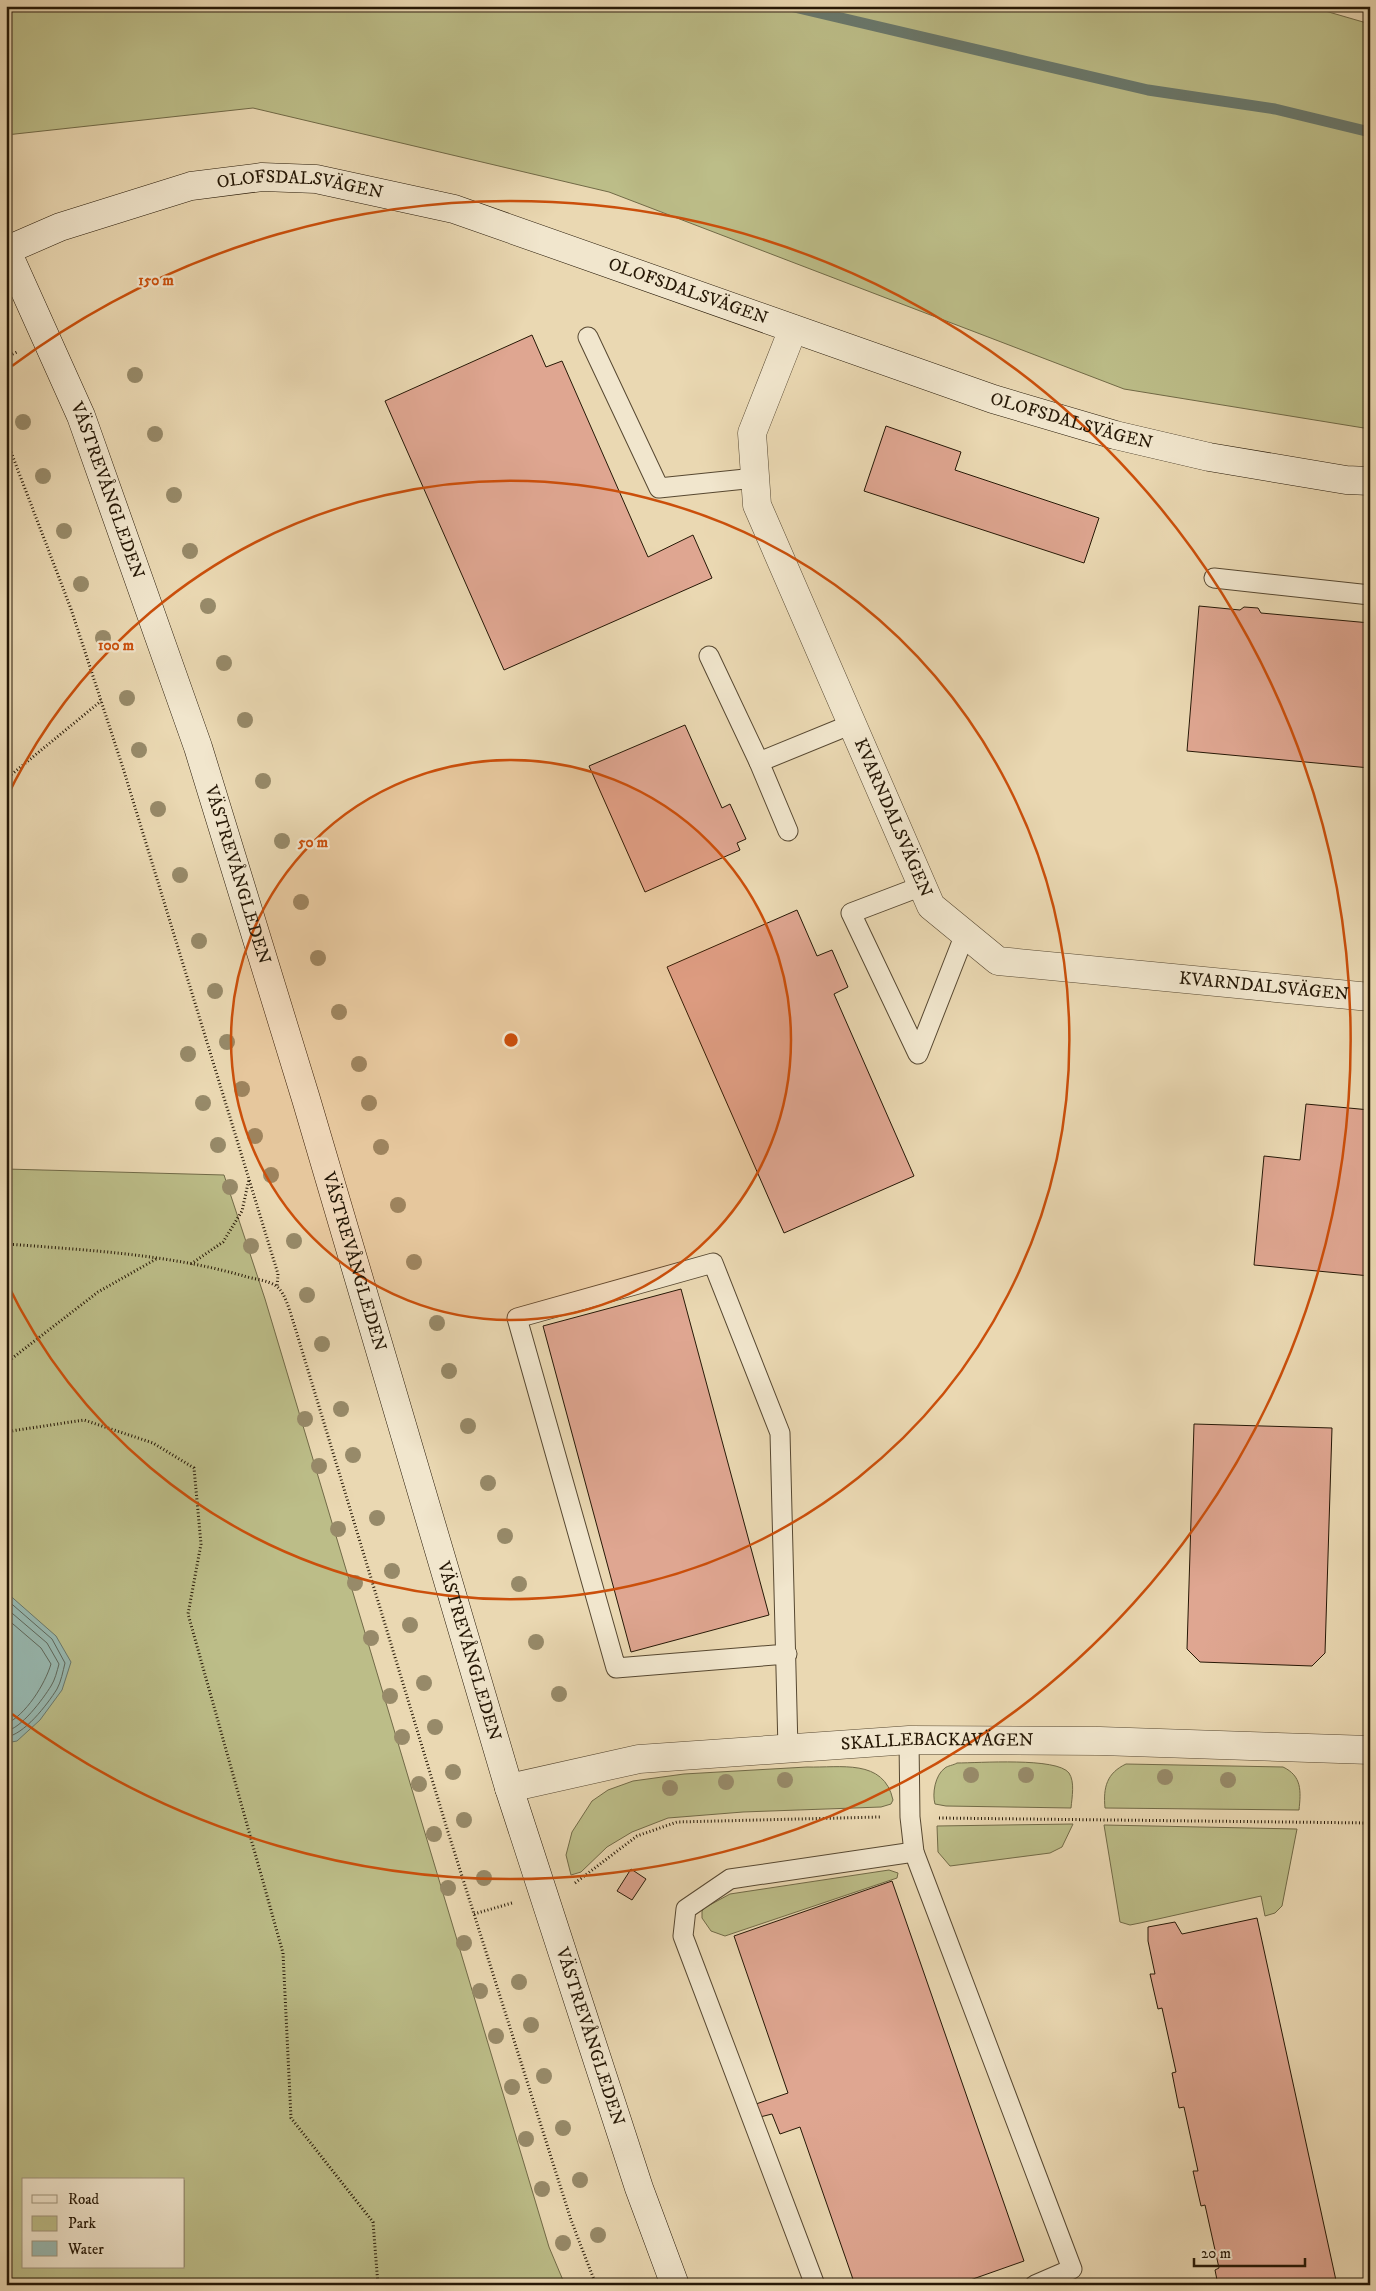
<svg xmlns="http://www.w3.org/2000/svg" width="1376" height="2291" font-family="'IM FELL DW Pica',serif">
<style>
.green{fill:#bcbd88;stroke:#716a47;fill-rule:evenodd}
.water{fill:#98b9b1;stroke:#6a796d}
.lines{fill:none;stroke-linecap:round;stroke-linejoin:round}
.shore{stroke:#5f685c;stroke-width:1}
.stream{stroke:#6a796d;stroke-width:11}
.building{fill:#dfa691;stroke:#261806}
.lane-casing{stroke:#574831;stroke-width:21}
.street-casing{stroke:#574831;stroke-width:29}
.secondary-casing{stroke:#261806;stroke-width:29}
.path{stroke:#261806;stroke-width:3;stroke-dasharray:1 2.5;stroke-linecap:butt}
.lane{stroke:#f1e6cd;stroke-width:19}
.street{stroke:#f1e6cd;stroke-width:28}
.secondary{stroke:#f1e6cd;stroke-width:28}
.tree{fill:#978a69}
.ring{fill:none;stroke:#cb4f0b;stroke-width:2.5}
.labels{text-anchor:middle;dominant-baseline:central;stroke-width:4.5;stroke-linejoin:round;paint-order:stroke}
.street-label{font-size:18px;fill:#261806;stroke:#f1e6cd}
.centre{fill:#cb4f0b;stroke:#f1e6cd;stroke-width:2.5}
.ring-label{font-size:15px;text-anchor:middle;font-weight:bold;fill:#cb4f0b;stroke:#f1e6cd;stroke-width:4.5;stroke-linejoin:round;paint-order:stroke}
</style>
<rect width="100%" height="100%" fill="#ead8b2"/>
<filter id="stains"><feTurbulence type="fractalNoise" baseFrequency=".004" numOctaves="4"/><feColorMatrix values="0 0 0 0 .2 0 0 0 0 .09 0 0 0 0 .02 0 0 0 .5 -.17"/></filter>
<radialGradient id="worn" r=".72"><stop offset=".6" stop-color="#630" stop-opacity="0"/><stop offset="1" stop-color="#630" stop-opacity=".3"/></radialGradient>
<g class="green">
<path d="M6 6H1308L1370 24V429L1124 389 609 192 253 108 6 135Z"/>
<path d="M6 1169 224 1175 265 1299 549 2247 565 2285H6ZM24 2180H184V2267H24Z"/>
<path d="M957 1763C978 1763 1057 1757 1069 1773 1075 1782 1072 1797 1071 1808L946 1806 935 1804C932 1794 935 1775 945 1768 947 1766 954 1765 957 1763Z"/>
<path d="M1126 1764 1283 1767C1302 1776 1301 1791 1299 1810L1105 1808C1103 1787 1107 1773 1126 1764Z"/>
<path d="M807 1767C840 1768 884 1758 893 1800L891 1804 881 1807 743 1812 668 1818 632 1832 607 1847 581 1872 571 1875 566 1855 572 1832 592 1801 608 1790 633 1781 684 1774Z"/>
<path d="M1073 1824 1062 1847 1050 1853 950 1866 938 1852 937 1826Z"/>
<path d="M1104 1825 1297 1829 1282 1906 1275 1913 1265 1916 1261 1896 1140 1923 1130 1925 1120 1922Z"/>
<path d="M889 1870 898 1873 897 1878 725 1936 711 1931 702 1918V1911L706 1907 730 1894Z"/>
</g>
<path class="water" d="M6 1592 56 1636 71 1662 62 1690 40 1720 17 1741 6 1743Z"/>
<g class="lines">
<g class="shore">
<path d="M6 1599 52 1639 65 1663C63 1671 61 1682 57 1689 47 1705 24 1735 6 1737"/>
<path d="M6 1608 47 1643 59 1664C57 1671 55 1680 51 1686 43 1699 21 1729 6 1731"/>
<path d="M6 1618 41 1648 51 1664C45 1684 26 1715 6 1724"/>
</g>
<path class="stream" d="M790 6 1148 90 1275 109 1370 132"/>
</g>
<g class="building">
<path d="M532 335 546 367 562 361 648 557 693 535 712 578 504 670 385 401Z"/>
<path d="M886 426 961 452 955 470 1099 518 1084 563 864 491Z"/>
<path d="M1199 606 1240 610 1244 607 1258 608 1261 613 1370 623V768L1187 751Z"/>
<path d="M685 725 722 808 730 804 746 839 737 843 740 850 645 892 589 766Z"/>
<path d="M797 910 817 956 832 950 848 987 834 994 914 1176 784 1233 667 967Z"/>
<path d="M1306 1104 1370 1110V1276L1254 1265 1264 1156 1300 1160Z"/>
<path d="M681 1289 769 1615 631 1652 543 1326Z"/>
<path d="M1194 1424 1332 1428 1325 1653 1312 1666 1200 1662 1187 1649Z"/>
<path d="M631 1869 646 1879 632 1900 617 1891Z"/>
<path d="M892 1881 1024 2261 956 2285H855L800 2127 780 2134 772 2114 760 2117 756 2104 788 2093 734 1936Z"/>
<path d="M1257 1918 1337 2285H1218L1215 2270 1219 2268 1205 2205 1201 2206 1193 2171H1198L1184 2107 1179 2108 1172 2073 1176 2072 1162 2008 1158 2009 1150 1974H1155L1148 1941V1927L1175 1922 1182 1934Z"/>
</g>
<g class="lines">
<defs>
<g id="lane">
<path d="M588 337 659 488 755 478"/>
<path d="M1214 578 1370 595"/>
<path d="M709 656 759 762"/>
<path d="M788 831 759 762 852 724"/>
<path d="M922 886 851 913 918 1054 965 934"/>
<path d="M787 1654 616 1668 517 1318 713 1263 780 1433 788 1749"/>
<path d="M909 1740 910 1817 914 1852 1072 2269 1035 2285"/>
<path d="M815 2285 683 1936 686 1909 730 1879 914 1852"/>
</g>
<g id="street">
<path id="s1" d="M793 329 752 433 757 505 931 906 998 961 1370 997"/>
<path id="s2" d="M509 1788 639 1759 909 1740 1100 1741 1370 1750"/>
</g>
<g id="secondary">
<path id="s3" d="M6 249 81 416 198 747 306 1099 509 1788 639 2188 675 2285"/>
<path id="s4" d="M7 250 60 227 191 186 262 177 316 179 454 209 993 399 1115 435 1209 457 1346 480 1370 481"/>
</g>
</defs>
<use href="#lane" class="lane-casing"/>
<use href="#street" class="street-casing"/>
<use href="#secondary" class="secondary-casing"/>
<g class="path">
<path d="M6 357 17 352"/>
<path d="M6 439 71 609 123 768 278 1274 277 1287"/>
<path d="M6 779 101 701"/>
<path d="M6 1244C86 1250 167 1254 244 1276 253 1279 268 1280 276 1286 286 1293 290 1313 294 1324L448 1832 571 2220 596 2285"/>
<path d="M191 1264 223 1242 242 1211 249 1179"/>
<path d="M6 1363 98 1292 158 1258"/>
<path d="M6 1428 11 1431 84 1420 153 1443 194 1468 201 1544 188 1614 283 1953 291 2118 373 2222 378 2285"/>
<path d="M939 1818 1370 1823"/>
<path d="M575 1883 637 1836 677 1822 880 1817"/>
<path d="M474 1914 512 1903"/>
</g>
<use href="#lane" class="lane"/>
<use href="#street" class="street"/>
<use href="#secondary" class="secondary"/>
</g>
<g class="tree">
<circle cx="135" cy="375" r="8"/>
<circle cx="23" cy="422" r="8"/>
<circle cx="155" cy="434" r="8"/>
<circle cx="43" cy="476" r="8"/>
<circle cx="174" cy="495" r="8"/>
<circle cx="64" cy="531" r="8"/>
<circle cx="190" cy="551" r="8"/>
<circle cx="81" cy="584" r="8"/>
<circle cx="208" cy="606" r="8"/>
<circle cx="103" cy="638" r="8"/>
<circle cx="224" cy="663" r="8"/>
<circle cx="127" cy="698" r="8"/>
<circle cx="245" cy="720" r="8"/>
<circle cx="139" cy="750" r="8"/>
<circle cx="263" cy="781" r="8"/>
<circle cx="158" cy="809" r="8"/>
<circle cx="282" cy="841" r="8"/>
<circle cx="180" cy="875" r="8"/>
<circle cx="301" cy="902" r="8"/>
<circle cx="199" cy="941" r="8"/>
<circle cx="318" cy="958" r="8"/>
<circle cx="215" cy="991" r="8"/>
<circle cx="339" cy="1012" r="8"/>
<circle cx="227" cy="1042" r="8"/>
<circle cx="188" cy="1054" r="8"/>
<circle cx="359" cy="1064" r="8"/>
<circle cx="242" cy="1089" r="8"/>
<circle cx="203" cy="1103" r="8"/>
<circle cx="369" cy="1103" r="8"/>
<circle cx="255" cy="1136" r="8"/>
<circle cx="218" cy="1145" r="8"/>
<circle cx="381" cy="1147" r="8"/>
<circle cx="271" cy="1175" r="8"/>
<circle cx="230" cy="1187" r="8"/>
<circle cx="398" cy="1205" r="8"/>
<circle cx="294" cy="1241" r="8"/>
<circle cx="251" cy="1246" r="8"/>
<circle cx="414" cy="1262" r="8"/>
<circle cx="307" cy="1295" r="8"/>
<circle cx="437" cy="1323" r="8"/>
<circle cx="322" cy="1344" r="8"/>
<circle cx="449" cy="1371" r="8"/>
<circle cx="341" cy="1409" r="8"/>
<circle cx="305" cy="1419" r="8"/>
<circle cx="468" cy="1426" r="8"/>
<circle cx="353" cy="1455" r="8"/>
<circle cx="319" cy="1466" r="8"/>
<circle cx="488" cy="1483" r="8"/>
<circle cx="377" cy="1518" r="8"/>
<circle cx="338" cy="1529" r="8"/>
<circle cx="505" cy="1536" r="8"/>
<circle cx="392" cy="1571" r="8"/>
<circle cx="355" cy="1583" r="8"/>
<circle cx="519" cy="1584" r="8"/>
<circle cx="410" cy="1625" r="8"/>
<circle cx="371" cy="1638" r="8"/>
<circle cx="536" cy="1642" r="8"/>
<circle cx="424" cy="1683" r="8"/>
<circle cx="559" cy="1694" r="8"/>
<circle cx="390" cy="1696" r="8"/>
<circle cx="435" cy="1727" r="8"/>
<circle cx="402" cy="1737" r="8"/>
<circle cx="453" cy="1772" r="8"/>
<circle cx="971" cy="1775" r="8"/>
<circle cx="1026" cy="1775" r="8"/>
<circle cx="1165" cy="1777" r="8"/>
<circle cx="785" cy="1780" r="8"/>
<circle cx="1228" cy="1780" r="8"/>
<circle cx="726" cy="1782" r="8"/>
<circle cx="419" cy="1784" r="8"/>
<circle cx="670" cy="1788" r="8"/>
<circle cx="464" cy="1820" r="8"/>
<circle cx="434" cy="1834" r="8"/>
<circle cx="484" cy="1878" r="8"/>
<circle cx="448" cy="1888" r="8"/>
<circle cx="464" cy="1943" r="8"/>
<circle cx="519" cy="1982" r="8"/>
<circle cx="480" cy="1991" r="8"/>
<circle cx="531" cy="2025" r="8"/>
<circle cx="496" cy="2036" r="8"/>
<circle cx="544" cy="2076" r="8"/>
<circle cx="512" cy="2087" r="8"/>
<circle cx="563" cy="2128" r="8"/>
<circle cx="526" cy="2139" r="8"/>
<circle cx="580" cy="2180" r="8"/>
<circle cx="542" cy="2189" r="8"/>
<circle cx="598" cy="2235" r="8"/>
<circle cx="563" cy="2243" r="8"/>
</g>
<circle cx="511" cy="1040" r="280" fill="#cb4f0b" fill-opacity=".12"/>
<g class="ring">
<circle cx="511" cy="1040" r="280"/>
<path d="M6 799A559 559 0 1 1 6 1281"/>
<path d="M12 366A839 839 0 1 1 12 1714"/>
</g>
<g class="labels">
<g class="street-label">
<text stroke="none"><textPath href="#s4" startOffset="305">OLOFSDALSVÄGEN</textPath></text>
<text stroke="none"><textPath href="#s4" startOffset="710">OLOFSDALSVÄGEN</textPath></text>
<text stroke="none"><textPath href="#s4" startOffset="1115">OLOFSDALSVÄGEN</textPath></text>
<text stroke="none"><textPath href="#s3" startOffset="262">VÄSTREVÅNGLEDEN</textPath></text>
<text stroke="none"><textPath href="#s1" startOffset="525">KVARNDALSVÄGEN</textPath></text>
<text stroke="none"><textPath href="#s3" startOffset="668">VÄSTREVÅNGLEDEN</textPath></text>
<text stroke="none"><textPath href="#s1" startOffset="975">KVARNDALSVÄGEN</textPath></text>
<text stroke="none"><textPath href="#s3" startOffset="1072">VÄSTREVÅNGLEDEN</textPath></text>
<text stroke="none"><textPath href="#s3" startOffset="1478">VÄSTREVÅNGLEDEN</textPath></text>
<text stroke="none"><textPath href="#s2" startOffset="432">SKALLEBACKAVÄGEN</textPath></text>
<text stroke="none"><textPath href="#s3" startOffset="1882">VÄSTREVÅNGLEDEN</textPath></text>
</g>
</g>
<circle cx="511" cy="1040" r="8" class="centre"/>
<g class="ring-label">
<text x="156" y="285">150 m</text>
<text x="116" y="650">100 m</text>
<text x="313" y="847">50 m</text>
</g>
<rect width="1376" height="2291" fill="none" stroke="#ead8b2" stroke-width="25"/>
<rect x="8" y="8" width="1361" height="2276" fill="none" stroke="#261806" stroke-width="2.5"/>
<rect x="12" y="12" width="1351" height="2266" fill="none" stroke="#261806"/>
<rect x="22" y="2178" width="162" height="90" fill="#f1e6cd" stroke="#a0947d"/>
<rect x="32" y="2195" width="25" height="8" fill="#f1e6cd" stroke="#a0947d"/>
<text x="68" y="2204" font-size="15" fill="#261806">Road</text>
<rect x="32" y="2216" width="25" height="15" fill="#bcbd88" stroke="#a0947d"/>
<text x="68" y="2228" font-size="15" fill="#261806">Park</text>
<rect x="32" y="2241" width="25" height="15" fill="#98b9b1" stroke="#a0947d"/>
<text x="68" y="2254" font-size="15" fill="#261806">Water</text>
<path d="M1194 2258v8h111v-8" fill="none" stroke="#261806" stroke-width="2.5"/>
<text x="1201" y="2258" font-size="15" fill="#261806" stroke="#f1e6cd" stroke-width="4" paint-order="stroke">20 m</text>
<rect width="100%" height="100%" filter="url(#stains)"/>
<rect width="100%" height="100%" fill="url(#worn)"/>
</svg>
